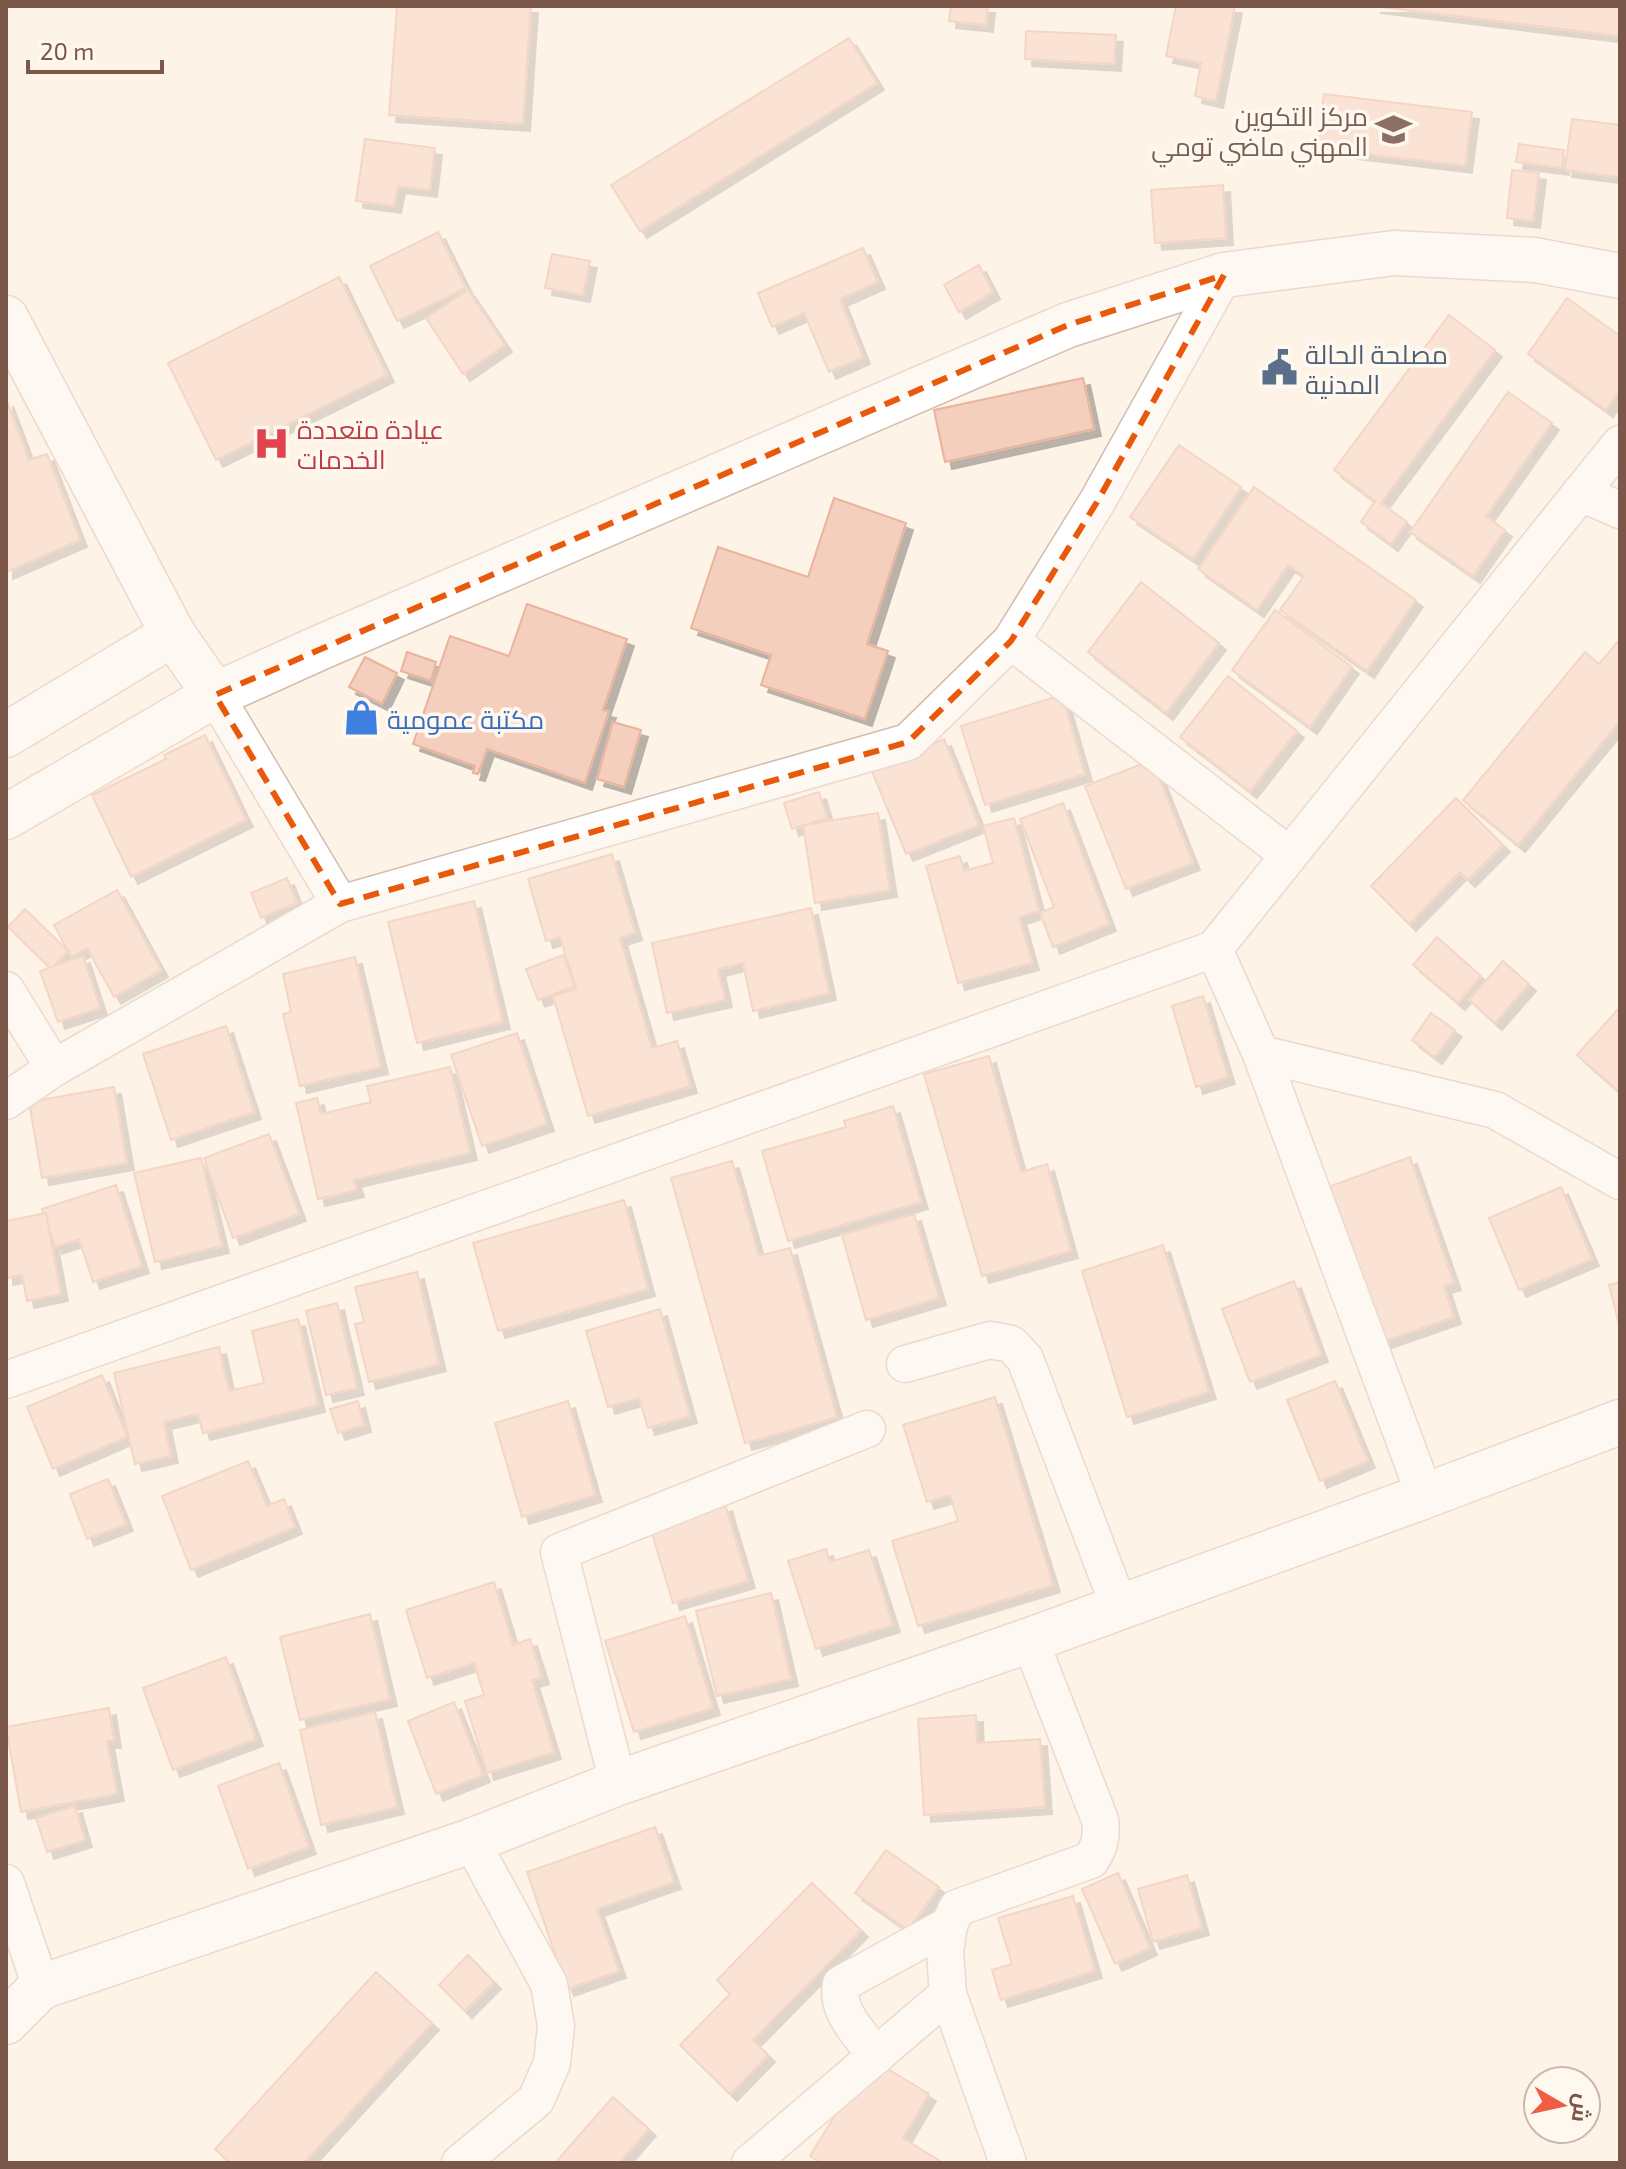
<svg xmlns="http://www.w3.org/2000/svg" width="1626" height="2169" font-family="'Exo 2',Cairo,sans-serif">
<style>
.building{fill:#f5cfbd;stroke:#e9b39c;stroke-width:2;filter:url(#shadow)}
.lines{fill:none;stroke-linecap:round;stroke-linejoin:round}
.street-casing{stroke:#d4bcae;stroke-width:39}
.secondary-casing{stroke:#d7bbab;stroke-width:47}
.street{stroke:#fff;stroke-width:36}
.secondary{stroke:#fff;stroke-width:44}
.marked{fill:none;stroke:#e8590c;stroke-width:6;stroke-dasharray:16 10;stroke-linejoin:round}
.labels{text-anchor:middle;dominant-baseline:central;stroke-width:7;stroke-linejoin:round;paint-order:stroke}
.education-label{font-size:26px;fill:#785e54;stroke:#fff8ef;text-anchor:end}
.service-label{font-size:26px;fill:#4e5e75;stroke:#fff8ef;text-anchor:start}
.health-label{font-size:26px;fill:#be3a42;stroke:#fff8ef;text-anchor:start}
.shop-label{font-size:26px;fill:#366cbe;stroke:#fff8ef;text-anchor:start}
</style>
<defs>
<filter id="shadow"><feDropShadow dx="7" dy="7" stdDeviation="0" flood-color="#0004"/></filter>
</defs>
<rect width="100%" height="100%" fill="#fef3e7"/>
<g class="building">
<path d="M397 6H531L523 124 389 115Z"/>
<path d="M951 6H988L986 25 949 21Z"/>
<path d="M1176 6H1235L1216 101 1195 96 1201 63 1166 56Z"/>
<path d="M1374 6H1620V36L1373 6Z"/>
<path d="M1026 31 1116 35 1114 64 1025 59Z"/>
<path d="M849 38 877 83 640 231 611 185Z"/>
<path d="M1324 94 1472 112 1465 166 1317 148Z"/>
<path d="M1572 119 1620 125V177L1565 170Z"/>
<path d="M365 139 435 148 430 190 398 186 394 206 356 201Z"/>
<path d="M1519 144 1564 150 1562 168 1516 162Z"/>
<path d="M1512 170 1539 173 1533 221 1507 218Z"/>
<path d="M1223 185 1226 238 1155 243 1151 190Z"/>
<path d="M438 232 466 288 397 321 370 266Z"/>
<path d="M863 248 878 282 840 299 863 357 829 372 804 313 772 327 758 293Z"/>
<path d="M552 254 590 261 583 295 545 288Z"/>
<path d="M979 265 993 292 959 312 944 285Z"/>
<path d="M339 277 387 375 216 460 168 363Z"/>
<path d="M468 290 505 345 463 374 426 318Z"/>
<path d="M1567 298 1620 336V390L1606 410 1528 354Z"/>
<path d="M1449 315 1495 350 1381 503 1407 522 1391 544 1361 522 1375 501 1334 470Z"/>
<path d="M1083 378 1094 429 945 462 934 410Z"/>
<path d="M1508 392 1552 423 1486 516 1505 530 1473 576 1410 532Z"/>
<path d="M6 399 29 460 47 454 80 540 6 572Z"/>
<path d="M1179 445 1241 487 1193 559 1130 517Z"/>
<path d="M1254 487 1416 600 1367 671 1280 610 1304 576 1288 565 1257 610 1198 569Z"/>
<path d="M834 498 906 523 867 644 888 651 865 719 761 685 771 655 691 628 718 547 808 577Z"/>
<path d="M1141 582 1219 643 1166 713 1088 652Z"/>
<path d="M527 604 627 639 603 710 609 711 585 783 487 749 478 774 473 773 475 766 413 744 450 636 509 656Z"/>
<path d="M1275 610 1352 667 1310 727 1232 670Z"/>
<path d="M1620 639V721L1518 845 1463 800 1585 652 1599 664Z"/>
<path d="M407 652 436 662 431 681 401 671Z"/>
<path d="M365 657 397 673 382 704 349 687Z"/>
<path d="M1228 676 1297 731 1250 791 1180 737Z"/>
<path d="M1062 695 1085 774 985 805 961 726Z"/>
<path d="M613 722 641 730 624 787 597 779Z"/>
<path d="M205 735 246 820 131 877 92 795 166 759 164 755Z"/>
<path d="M944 739 979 825 906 854 871 769Z"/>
<path d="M1152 760 1193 863 1126 889 1085 786Z"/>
<path d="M819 792 827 818 792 829 784 803Z"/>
<path d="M1456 798 1503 845 1468 880 1460 872 1409 924 1371 886Z"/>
<path d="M1063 803 1109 924 1053 947 1040 913 1054 907 1020 819Z"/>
<path d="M878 813 890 890 815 903 803 825Z"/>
<path d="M1014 818 1039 911 1019 917 1032 963 958 983 926 866 960 856 964 871 993 863 983 826Z"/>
<path d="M612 854 635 933 620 938 652 1048 677 1041 690 1086 588 1116 553 996 576 989 560 937 546 941 528 879Z"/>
<path d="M287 878 297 903 261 918 251 893Z"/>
<path d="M117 890 161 970 114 997 87 948 71 957 54 925Z"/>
<path d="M474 901 503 1022 417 1043 388 922Z"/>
<path d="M811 908 829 993 753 1011 743 963 718 969 725 1000 667 1013 652 943Z"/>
<path d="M25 909 68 951 51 969 8 927Z"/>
<path d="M1437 937 1481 976 1458 1003 1413 965Z"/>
<path d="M563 955 575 986 538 1000 526 969Z"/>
<path d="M83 956 100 1008 58 1022 40 971Z"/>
<path d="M355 957 381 1067 300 1086 283 1014 291 1012 283 974Z"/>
<path d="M1503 961 1529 984 1495 1023 1469 1000Z"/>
<path d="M1203 996 1228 1077 1196 1087 1172 1006Z"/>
<path d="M1620 1007V1093L1577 1055Z"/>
<path d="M1431 1013 1455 1030 1435 1057 1412 1040Z"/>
<path d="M226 1026 254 1112 171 1140 143 1054Z"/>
<path d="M517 1033 547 1124 482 1146 451 1055Z"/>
<path d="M989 1056 1021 1172 1047 1164 1071 1251 982 1276 924 1074Z"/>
<path d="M450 1067 470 1153 354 1180 357 1190 318 1199 296 1103 317 1098 321 1114 371 1102 367 1086Z"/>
<path d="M114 1087 127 1163 42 1178 29 1102Z"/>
<path d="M893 1106 921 1202 788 1241 762 1151 846 1127 844 1121Z"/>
<path d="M269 1134 299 1214 233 1238 204 1158Z"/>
<path d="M1410 1157 1454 1283 1444 1286 1454 1317 1379 1343 1325 1188Z"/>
<path d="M201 1158 222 1246 155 1262 134 1173Z"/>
<path d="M732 1161 759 1256 790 1248 837 1417 745 1443 671 1178Z"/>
<path d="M116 1185 142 1266 93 1282 79 1239 55 1247 42 1209Z"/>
<path d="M1561 1187 1592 1259 1519 1290 1489 1218Z"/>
<path d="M624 1200 648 1289 498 1331 473 1243Z"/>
<path d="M46 1213 61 1294 27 1301 22 1275 6 1278V1221Z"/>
<path d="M914 1214 939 1298 866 1320 842 1235Z"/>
<path d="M1163 1245 1209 1392 1127 1417 1082 1271Z"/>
<path d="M417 1272 439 1364 369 1382 355 1324 364 1322 355 1287Z"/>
<path d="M1294 1281 1321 1355 1250 1382 1222 1309Z"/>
<path d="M1620 1282V1328L1609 1285Z"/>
<path d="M337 1303 357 1388 326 1395 306 1311Z"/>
<path d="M660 1309 690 1416 648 1428 639 1398 608 1407 586 1331Z"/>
<path d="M298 1319 318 1405 203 1433 198 1414 164 1422 171 1456 135 1464 114 1373 219 1347 229 1391 264 1383 252 1331Z"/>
<path d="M102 1375 127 1437 53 1469 27 1407Z"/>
<path d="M1335 1381 1368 1461 1320 1481 1287 1400Z"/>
<path d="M995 1397 1053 1585 918 1626 892 1541 958 1521 950 1495 927 1502 903 1425Z"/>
<path d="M358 1401 364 1425 338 1433 330 1409Z"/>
<path d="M568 1401 595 1495 522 1517 495 1423Z"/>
<path d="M248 1461 267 1506 284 1499 295 1527 191 1570 162 1496Z"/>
<path d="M108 1479 126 1524 87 1539 70 1494Z"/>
<path d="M725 1504 748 1581 673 1603 650 1527Z"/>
<path d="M826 1549 830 1562 869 1550 893 1625 816 1649 788 1561Z"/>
<path d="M494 1582 513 1645 530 1639 542 1677 532 1680 554 1752 487 1773 465 1701 484 1695 474 1663 427 1678 406 1610Z"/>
<path d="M771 1593 791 1679 717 1696 696 1611Z"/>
<path d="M370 1614 390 1699 300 1720 280 1637Z"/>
<path d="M685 1616 713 1708 634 1732 605 1641Z"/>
<path d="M226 1657 256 1739 173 1770 143 1688Z"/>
<path d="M454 1702 483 1775 436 1794 408 1721Z"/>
<path d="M109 1708 114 1741H107L117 1794 21 1812 6 1727Z"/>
<path d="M375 1712 397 1807 321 1825 300 1730Z"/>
<path d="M976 1715 977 1743 1040 1739 1045 1807 924 1815 918 1719Z"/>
<path d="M279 1763 309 1847 248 1869 218 1786Z"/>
<path d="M75 1806 85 1840 47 1852 36 1818Z"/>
<path d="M655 1827 674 1882 597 1909 619 1971 567 1989 527 1872Z"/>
<path d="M886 1850 939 1887 908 1930 855 1893Z"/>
<path d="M1118 1873 1150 1948 1115 1964 1082 1889Z"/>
<path d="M1187 1875 1202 1928 1153 1942 1138 1889Z"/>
<path d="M812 1883 861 1930 753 2040 768 2055 730 2094 680 2045 730 1994 717 1980Z"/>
<path d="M1073 1896 1095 1971 1001 2000 992 1970 1012 1964 998 1918Z"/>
<path d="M468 1955 494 1982 465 2011 439 1985Z"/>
<path d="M376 1972 432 2023 304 2163H230L215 2149Z"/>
<path d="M870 2058 929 2094 903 2138 943 2163H821L810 2156Z"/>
<path d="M613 2097 649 2129 619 2163H555Z"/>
</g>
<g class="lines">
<defs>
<g id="street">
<path d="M1580 493 1620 510"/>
<path d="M1011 641 1289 855"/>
<path d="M215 695 340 904 908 742 1011 641 1097 502 1224 275"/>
<path d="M1214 949 1261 1054 1425 1496"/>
<path d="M6 990 54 1068"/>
<path d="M1261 1054 1495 1110 1620 1181"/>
<path d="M6 1101 54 1068 340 904"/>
<path d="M905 1364 990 1340 1011 1344 1025 1359 1119 1606"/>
<path d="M6 1380 1214 949 1620 444"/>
<path d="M618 1783 559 1552 867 1429"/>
<path d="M6 1883 41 1987"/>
<path d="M876 2056C861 2035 835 2011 841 1984L949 1925"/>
<path d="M460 2163 536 2100 552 2063 556 2026 549 1984 471 1841"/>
<path d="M750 2163 948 1994"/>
<path d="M1008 2163 948 1994 945 1951 949 1925 957 1908 1091 1860C1100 1846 1102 1836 1100 1820L1030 1640"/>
</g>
<g id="secondary">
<path d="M6 318 173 634 215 695"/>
<path d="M6 735 173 634"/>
<path d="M6 817 215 695 319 648 1068 325 1224 275 1394 253 1535 260 1620 276"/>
<path d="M6 2022 41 1987 471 1841 618 1783 1030 1640 1425 1496 1620 1422"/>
</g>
</defs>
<use href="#street" class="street-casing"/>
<use href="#secondary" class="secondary-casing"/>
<use href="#street" class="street"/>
<use href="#secondary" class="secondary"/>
</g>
<path d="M0 0H1626V2169H0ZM1224 275 1097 502 1011 641 908 742 340 904 215 695 1068 325Z" fill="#fef3e7" fill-opacity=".55" fill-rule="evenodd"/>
<path class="marked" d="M1224 275 1097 502 1011 641 908 742 340 904 215 695 1068 325Z"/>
<defs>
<symbol id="school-bare" viewBox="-9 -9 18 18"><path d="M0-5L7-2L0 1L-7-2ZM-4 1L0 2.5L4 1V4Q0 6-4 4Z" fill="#8d6e63" stroke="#fff8ef" stroke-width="2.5" paint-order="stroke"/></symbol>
<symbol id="civic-bare" viewBox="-9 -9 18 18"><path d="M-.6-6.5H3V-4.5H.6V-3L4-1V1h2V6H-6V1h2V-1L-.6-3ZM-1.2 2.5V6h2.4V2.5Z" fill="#5c6f8a" stroke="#fff8ef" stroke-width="2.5" paint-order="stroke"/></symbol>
<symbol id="hospital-bare" viewBox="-9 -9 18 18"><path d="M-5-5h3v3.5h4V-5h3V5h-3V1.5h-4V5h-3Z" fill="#e0444e" stroke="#fff8ef" stroke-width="2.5" paint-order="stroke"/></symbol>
<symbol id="shop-bare" viewBox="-9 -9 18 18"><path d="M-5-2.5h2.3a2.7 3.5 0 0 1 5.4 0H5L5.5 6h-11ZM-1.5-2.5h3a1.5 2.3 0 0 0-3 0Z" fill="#3f7fe0" stroke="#fff8ef" stroke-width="2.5" paint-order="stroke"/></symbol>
</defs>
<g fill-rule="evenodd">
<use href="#school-bare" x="1368" y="104" width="51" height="51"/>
<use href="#civic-bare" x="1254" y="342" width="51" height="51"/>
<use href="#hospital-bare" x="246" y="418" width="51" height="51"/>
<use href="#shop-bare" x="336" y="692" width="51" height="51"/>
</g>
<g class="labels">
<g class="education-label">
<text x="1368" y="115">مركز التكوين<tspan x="1368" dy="30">المهني ماضي تومي</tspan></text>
</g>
<g class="service-label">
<text x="1305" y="353">مصلحة الحالة<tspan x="1305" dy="30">المدنية</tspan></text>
</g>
<g class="health-label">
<text x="297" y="428">عيادة متعددة<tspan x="297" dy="30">الخدمات</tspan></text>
</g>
<g class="shop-label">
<text x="387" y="718">مكتبة عمومية</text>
</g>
</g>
<rect width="1626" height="2169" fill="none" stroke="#7a5749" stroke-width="16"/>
<g transform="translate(1562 2105) rotate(99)"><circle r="38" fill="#fff8ef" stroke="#cab8ad" stroke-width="2"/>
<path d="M0-6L14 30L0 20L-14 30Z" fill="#f05d44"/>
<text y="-12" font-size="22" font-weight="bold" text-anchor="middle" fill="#7a5749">ش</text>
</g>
<path d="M28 60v12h134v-12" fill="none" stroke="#7a5749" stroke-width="4"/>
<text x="40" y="60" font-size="24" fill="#7a5749" stroke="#fff8ef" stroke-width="6" paint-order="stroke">20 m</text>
</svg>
